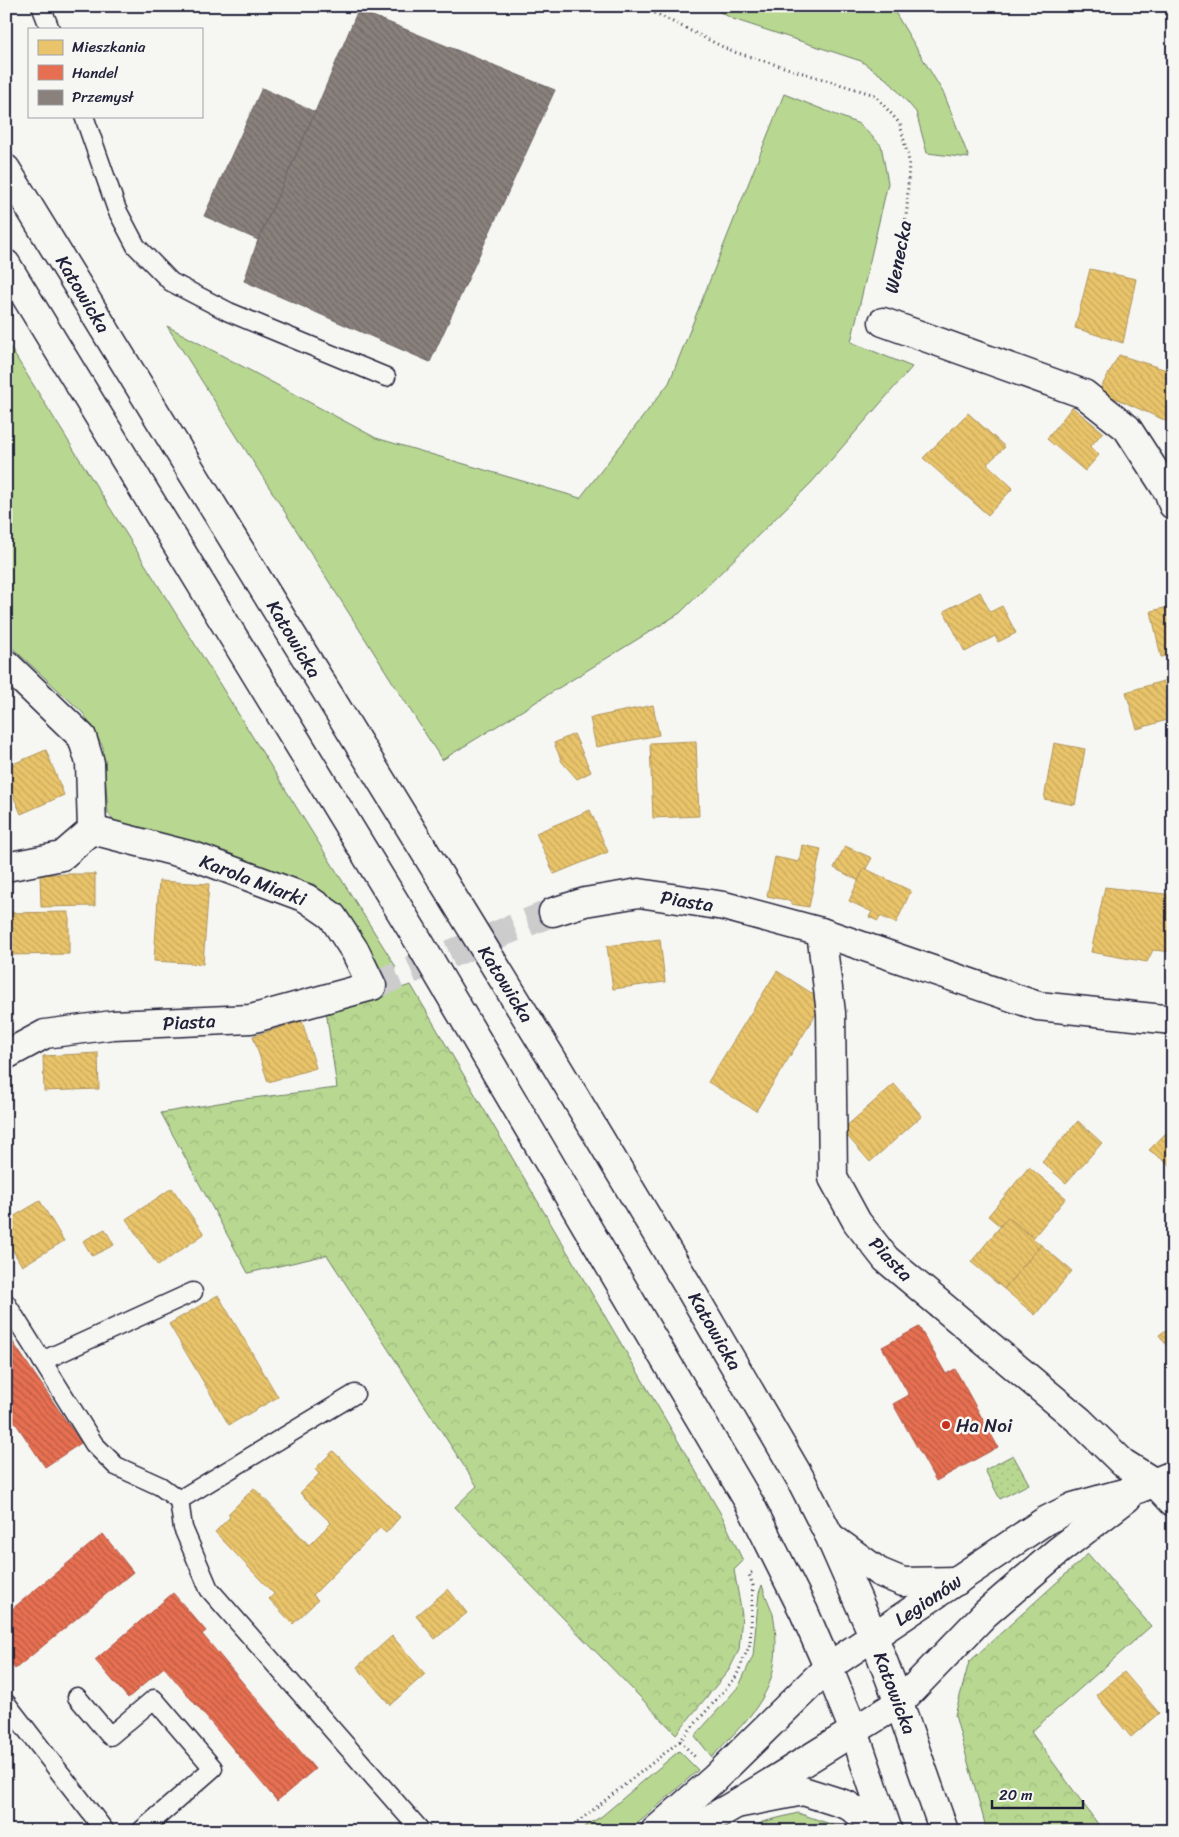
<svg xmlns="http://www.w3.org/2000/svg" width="1179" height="1837" font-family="Sriracha,sans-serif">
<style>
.grass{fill:#b8d891;stroke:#6d7d66}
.forest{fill:url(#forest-crowns);stroke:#6d7d66}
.park{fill:url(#park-dots);stroke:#6d7d66}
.homes{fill:url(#homes-back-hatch);stroke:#ad935c}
.shops{fill:url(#shops-back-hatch);stroke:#ac584a}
.industry{fill:url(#industry-back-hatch);stroke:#6b6468}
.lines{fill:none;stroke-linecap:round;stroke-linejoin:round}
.minor-tunnel{stroke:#cccccd;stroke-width:28;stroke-dasharray:28 14;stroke-linecap:butt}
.service-casing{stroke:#22223b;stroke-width:21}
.minor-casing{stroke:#22223b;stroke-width:31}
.tertiary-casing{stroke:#22223b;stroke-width:31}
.primary-casing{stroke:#22223b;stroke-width:31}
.path{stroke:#22223b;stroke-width:3;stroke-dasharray:1 4;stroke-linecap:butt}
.service{stroke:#f6f6f2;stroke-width:18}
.minor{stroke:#f6f6f2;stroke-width:28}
.tertiary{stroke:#f6f6f2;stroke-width:28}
.primary{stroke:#f6f6f2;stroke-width:28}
.poi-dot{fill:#c8321e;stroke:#f6f6f2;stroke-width:2}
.labels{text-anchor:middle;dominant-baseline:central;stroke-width:5;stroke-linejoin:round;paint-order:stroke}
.street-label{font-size:19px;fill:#22223b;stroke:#f6f6f2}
.poi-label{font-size:19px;fill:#22223b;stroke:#f6f6f2;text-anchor:start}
</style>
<defs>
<pattern id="forest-crowns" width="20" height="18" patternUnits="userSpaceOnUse" patternTransform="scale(1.25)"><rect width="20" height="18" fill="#b8d891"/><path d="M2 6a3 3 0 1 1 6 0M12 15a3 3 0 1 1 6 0" fill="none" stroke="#9eb97e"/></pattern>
<pattern id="park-dots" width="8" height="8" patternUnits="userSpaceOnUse" patternTransform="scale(1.25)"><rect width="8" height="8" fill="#b8d891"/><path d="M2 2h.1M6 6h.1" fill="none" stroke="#9eb97e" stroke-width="1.8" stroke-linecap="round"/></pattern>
<pattern id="homes-back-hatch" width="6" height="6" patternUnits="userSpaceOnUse" patternTransform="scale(1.25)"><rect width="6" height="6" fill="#e9c46a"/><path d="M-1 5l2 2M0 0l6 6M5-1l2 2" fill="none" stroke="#c8a85d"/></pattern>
<pattern id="shops-back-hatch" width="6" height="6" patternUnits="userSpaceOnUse" patternTransform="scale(1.25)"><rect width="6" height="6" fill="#e76f51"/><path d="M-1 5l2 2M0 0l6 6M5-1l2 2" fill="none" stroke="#bb5b44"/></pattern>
<pattern id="industry-back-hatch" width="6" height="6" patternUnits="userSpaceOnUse" patternTransform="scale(1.25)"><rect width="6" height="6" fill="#8a817c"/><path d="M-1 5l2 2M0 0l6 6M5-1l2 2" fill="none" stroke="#706967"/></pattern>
</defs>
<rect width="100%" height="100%" fill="#f6f6f2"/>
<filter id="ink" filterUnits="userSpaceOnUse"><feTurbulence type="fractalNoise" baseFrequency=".02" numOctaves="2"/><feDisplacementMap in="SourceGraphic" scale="10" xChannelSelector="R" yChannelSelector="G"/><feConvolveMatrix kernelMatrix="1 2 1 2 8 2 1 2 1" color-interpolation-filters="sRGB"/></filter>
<g filter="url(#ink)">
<g class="grass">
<path d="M709 6H882L896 14 944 94 969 158 927 153 916 112 889 81 861 61 733 19Z"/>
<path d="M784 94 859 124 881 145 888 183 851 342 912 367 811 483 680 613 442 760 167 326 376 438 580 498 669 383Z"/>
<path d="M6 341 396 967 376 973 338 907 315 885 116 825 108 813 103 747 83 713 6 642Z"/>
<path d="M762 1585C765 1595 770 1605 773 1614 778 1638 777 1669 766 1691 754 1716 731 1736 712 1757L695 1736 739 1686 753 1656 759 1593Z"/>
<path d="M679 1751 698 1770 643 1819 627 1831H578L602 1816Z"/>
<path d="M798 1813 833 1825 837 1831H752L762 1822Z"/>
</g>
<g class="forest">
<path d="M411 985 722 1516 743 1561 734 1570 742 1615 739 1650 729 1670 676 1734 455 1507 477 1486 327 1255 248 1273 161 1113 236 1100 337 1088 326 1010Z"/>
<path d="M1088 1554 1151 1626 1031 1732 1103 1831H987L955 1715 969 1662Z"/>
</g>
<path class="park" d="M1013 1455 1029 1484 1000 1499 985 1470Z"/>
<g class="homes">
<path d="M1090 269 1136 279 1123 343 1075 328Z"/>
<path d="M1119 355 1173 372V420L1171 423 1099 391Z"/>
<path d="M1072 407 1103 432 1090 447 1099 455 1085 471 1047 439Z"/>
<path d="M968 413 1005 447 987 464 1013 488 988 515 923 458Z"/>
<path d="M980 592 990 612 1002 606 1016 633 998 642 995 636 965 652 944 611Z"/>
<path d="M1173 606V655L1161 657 1151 611Z"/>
<path d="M1170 679 1173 688V718L1137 729 1126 692Z"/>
<path d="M653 705 659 735 596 747 590 718Z"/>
<path d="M574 734 591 772 577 779 562 762 554 743Z"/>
<path d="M696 741 699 816 653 818 650 743Z"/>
<path d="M1054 743 1085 749 1075 805 1044 799Z"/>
<path d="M46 750 64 795 21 814 6 779V767Z"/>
<path d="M590 810 608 852 554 874 536 833Z"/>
<path d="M802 845 821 849 809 907 791 904V901L767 896 775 857 799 862Z"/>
<path d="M845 846 872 858 859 881 834 868Z"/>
<path d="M864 868 911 891 896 923 880 916 878 921 869 917 872 912 849 901Z"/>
<path d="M40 874H95V906L41 907Z"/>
<path d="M159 881 209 884 203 964 154 961Z"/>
<path d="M1105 887 1173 895V952L1153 950 1147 962 1091 952Z"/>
<path d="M69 912V954L6 955V913Z"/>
<path d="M660 939 665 982 613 989 607 946Z"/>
<path d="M777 971 824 1001 756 1111 708 1082Z"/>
<path d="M302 1021 316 1068 268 1082 253 1036Z"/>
<path d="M98 1053 99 1089 44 1091 43 1056Z"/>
<path d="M894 1084 922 1116 870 1162 842 1130Z"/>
<path d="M1078 1121 1102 1143 1066 1183 1042 1162Z"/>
<path d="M1173 1126V1167L1149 1150Z"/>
<path d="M1029 1167 1066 1198 1033 1238 1008 1217 1000 1226 988 1216Z"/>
<path d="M172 1188 204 1234 158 1266 126 1219Z"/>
<path d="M40 1201 64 1241 22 1266 6 1239V1221Z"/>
<path d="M1008 1217 1041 1245 1004 1289 971 1262Z"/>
<path d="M105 1229 114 1245 92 1256 83 1241Z"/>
<path d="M1041 1245 1072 1271 1035 1315 1004 1289Z"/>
<path d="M218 1295 278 1397 229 1425 169 1324Z"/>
<path d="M1173 1325V1354L1159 1335Z"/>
<path d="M333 1451 400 1517 386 1533 380 1528 313 1595 318 1600 293 1624 269 1599 274 1594 215 1532 230 1517 228 1514 254 1488 309 1545 331 1523 300 1493 319 1474 315 1469Z"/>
<path d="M448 1589 467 1613 435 1639 416 1616Z"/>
<path d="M392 1636 425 1674 390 1705 357 1667Z"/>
<path d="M1124 1672 1159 1713 1131 1737 1096 1695Z"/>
</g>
<g class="shops">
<path d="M919 1327 946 1374 955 1369 998 1447 936 1481 893 1404 909 1395 882 1347Z"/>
<path d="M6 1332 81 1443 45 1467 6 1409Z"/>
<path d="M103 1534 133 1572 15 1669 6 1658V1614Z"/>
<path d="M173 1593 206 1631 202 1634 315 1769 277 1801 164 1667 128 1698 95 1660Z"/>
</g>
<g class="industry">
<path d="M358 10 555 90 430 362 244 281 258 240 315 112Z"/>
<path d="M262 88 315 112 258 240 204 216Z"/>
</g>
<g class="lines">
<path class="minor-tunnel" d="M372 986 553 912"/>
<defs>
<g id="service">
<path d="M41 6 50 29"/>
<path d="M84 116 117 210 136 246 171 282 229 312 386 377"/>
<path d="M6 1303 94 1444 116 1466 160 1486 179 1500 183 1528 209 1589 421 1831"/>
<path d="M42 1361 193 1292"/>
<path d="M179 1500 355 1394"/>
<path d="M77 1697 110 1736 154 1699 213 1768 141 1831"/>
<path d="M6 1703 105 1831"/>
</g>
<g id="minor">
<path d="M883 322 1084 394 1127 428 1169 493 1173 505"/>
<path d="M6 664 82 737 90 763 92 830 62 856 6 867"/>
<path d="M553 912 585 902 639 893 724 906 821 932 1038 1006 1173 1020"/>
<path d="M821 932 831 1013 833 1178 857 1222 886 1259 1080 1421 1123 1463 1155 1483"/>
<path d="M6 1055 45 1034 113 1025 251 1019 372 986 355 951 332 916 306 898 196 857 92 830"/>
</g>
<g id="tertiary">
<path d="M1155 1483 1173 1502"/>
<path d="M655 1831 715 1778 828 1667 1045 1521 1073 1507 1138 1489 1173 1475"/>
<path d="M689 1831 736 1804 899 1703 985 1614 1058 1551 1127 1498"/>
</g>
<g id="primary">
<path d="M6 169 557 1067 690 1289 800 1478 830 1537 874 1637 899 1703 944 1831"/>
<path d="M6 264 418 940 750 1504 804 1612 828 1667 854 1731 888 1831"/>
<path d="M832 1538 879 1572 903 1582 957 1581"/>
<path d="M736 1804 803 1791 847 1805 888 1831"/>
</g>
</defs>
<use href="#service" class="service-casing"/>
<use href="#minor" class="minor-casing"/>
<use href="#tertiary" class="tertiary-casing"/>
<use href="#primary" class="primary-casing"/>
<g class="path">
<path d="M641 6 731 51 875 95 900 124 909 161 907 209 899 267 891 294"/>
<path d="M680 1741 695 1757"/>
<path d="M565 1831 574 1825 680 1741 736 1677 750 1644 753 1586 749 1574 753 1572"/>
</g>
<use href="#service" class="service"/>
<use href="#minor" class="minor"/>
<use href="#tertiary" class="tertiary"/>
<use href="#primary" class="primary"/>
</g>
</g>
<circle class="poi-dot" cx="946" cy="1425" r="5"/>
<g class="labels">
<g class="street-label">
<text transform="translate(898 257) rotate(-79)">Wenecka</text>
<text transform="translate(83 294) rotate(59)">Katowicka</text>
<text transform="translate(294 639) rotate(59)">Katowicka</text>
<text transform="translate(253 880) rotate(21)">Karola Miarki</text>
<text transform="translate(687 901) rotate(9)">Piasta</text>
<text transform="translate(506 984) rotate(58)">Katowicka</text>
<text transform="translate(189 1022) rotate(-3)">Piasta</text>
<text transform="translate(891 1259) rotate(46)">Piasta</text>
<text transform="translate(715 1331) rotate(60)">Katowicka</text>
<text transform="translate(928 1600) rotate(-34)">Legionów</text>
<text transform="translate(895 1693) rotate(69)">Katowicka</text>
</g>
<g class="poi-label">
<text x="956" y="1425">Ha Noi</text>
</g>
</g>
<rect width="1179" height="1837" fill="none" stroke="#f6f6f2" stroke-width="25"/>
<rect x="12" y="12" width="1154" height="1812" fill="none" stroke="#22223b" stroke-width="2" filter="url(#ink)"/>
<rect x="28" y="28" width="175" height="90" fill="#f6f6f2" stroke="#a1a1a9"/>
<rect x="38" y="40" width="25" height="15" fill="#e9c46a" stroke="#a1a1a9"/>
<text x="72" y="52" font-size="15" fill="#22223b">Mieszkania</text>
<rect x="38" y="65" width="25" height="15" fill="#e76f51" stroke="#a1a1a9"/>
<text x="72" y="78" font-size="15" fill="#22223b">Handel</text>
<rect x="38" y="90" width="25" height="15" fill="#8a817c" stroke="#a1a1a9"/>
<text x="72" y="102" font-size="15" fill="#22223b">Przemysł</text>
<path d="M992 1800v8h91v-8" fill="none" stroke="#22223b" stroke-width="2.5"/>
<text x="999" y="1800" font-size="15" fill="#22223b" stroke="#f6f6f2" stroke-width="4" paint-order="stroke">20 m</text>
</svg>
